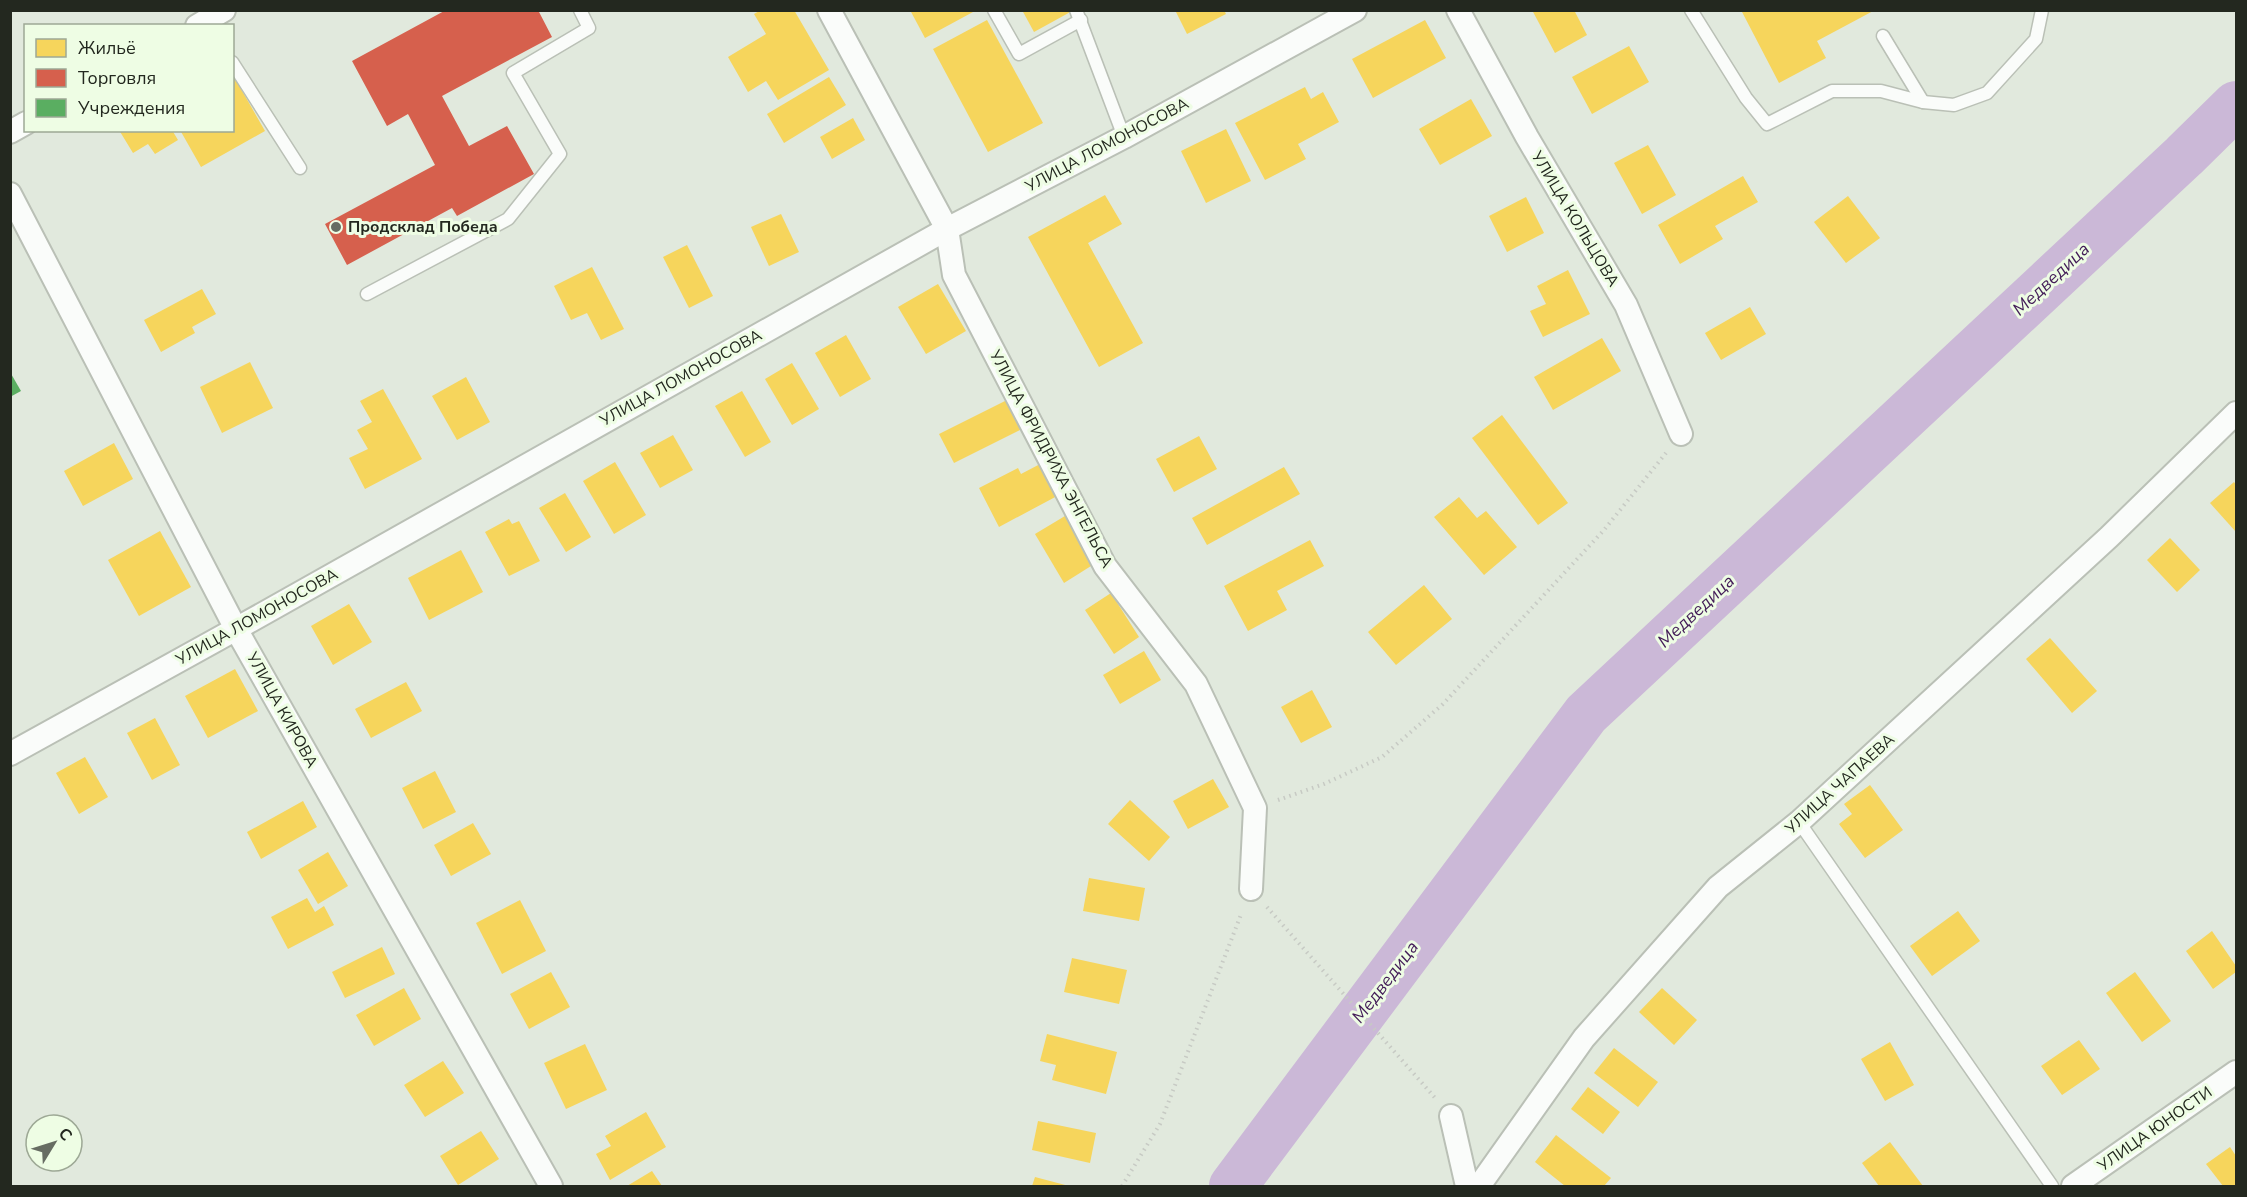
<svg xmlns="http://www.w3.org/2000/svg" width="2247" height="1197" font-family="'Nunito Sans',sans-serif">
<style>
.homes{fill:#f6d55c}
.shops{fill:#d6604d}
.public{fill:#5aae61}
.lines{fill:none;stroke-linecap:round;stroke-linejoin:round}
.river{stroke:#cbb8d7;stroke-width:48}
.service-casing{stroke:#bac0b6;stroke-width:15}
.minor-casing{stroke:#bac0b6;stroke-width:26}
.path{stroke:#c7cac4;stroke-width:4;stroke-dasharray:1.5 4.5;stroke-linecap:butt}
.service{stroke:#fafcfa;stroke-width:12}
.minor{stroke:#fafcfa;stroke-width:22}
.poi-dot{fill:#666c62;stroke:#eefde4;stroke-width:2}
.labels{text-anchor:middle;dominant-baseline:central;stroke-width:6;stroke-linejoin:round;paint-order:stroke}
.street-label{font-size:16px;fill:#23281f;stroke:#eefde4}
.poi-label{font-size:16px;font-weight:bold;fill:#23281f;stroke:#eefde4;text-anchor:start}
.water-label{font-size:18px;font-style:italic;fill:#421b57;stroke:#eefde4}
</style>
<rect width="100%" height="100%" fill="#e1e9dd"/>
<g class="homes">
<path d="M761 10H794L829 70 778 100 766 81 748 92 728 57 766 34 754 14Z"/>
<path d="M910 10H972L973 12 925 38Z"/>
<path d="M1022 10H1074L1034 32Z"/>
<path d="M1175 10H1224L1226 14 1187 34Z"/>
<path d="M1532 10H1574L1587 35 1555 53Z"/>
<path d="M1741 10H1875L1817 41 1826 58 1779 83Z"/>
<path d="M987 20 1043 123 988 152 933 49Z"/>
<path d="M1425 20 1446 58 1373 98 1352 59Z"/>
<path d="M1629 46 1649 82 1592 114 1572 77Z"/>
<path d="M232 73 265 131 201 167 180 130H232Z"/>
<path d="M829 77 846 105 784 143 767 114Z"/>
<path d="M1305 87 1311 99 1323 92 1339 122 1298 144 1306 159 1265 180 1235 123Z"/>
<path d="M1471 99 1492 136 1440 165 1419 129Z"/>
<path d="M853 118 865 140 832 159 820 137Z"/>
<path d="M1226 129 1251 181 1206 203 1181 151Z"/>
<path d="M119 130H172L178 140 155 154 148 144 133 153Z"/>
<path d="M1648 145 1676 195 1642 214 1614 163Z"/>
<path d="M1743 176 1758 202 1715 226 1723 239 1680 264 1658 225Z"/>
<path d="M1105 195 1122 224 1088 243 1143 343 1099 367 1028 237Z"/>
<path d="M1848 196 1880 238 1846 263 1814 222Z"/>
<path d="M1526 197 1544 233 1507 252 1489 216Z"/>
<path d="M781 214 799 252 769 266 751 227Z"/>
<path d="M687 245 713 296 689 308 663 257Z"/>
<path d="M592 267 624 329 601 340 587 313 571 320 554 286Z"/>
<path d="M1568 270 1590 314 1543 337 1530 311 1546 304 1537 286Z"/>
<path d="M938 284 966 331 926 354 898 307Z"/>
<path d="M202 289 216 314 192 327 195 333 161 352 144 320Z"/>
<path d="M1750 307 1766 334 1721 360 1705 333Z"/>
<path d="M846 335 871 379 840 397 815 353Z"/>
<path d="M1602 338 1621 371 1553 410 1534 377Z"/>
<path d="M250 362 273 408 222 433 200 387Z"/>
<path d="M792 363 819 409 792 425 765 379Z"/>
<path d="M466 377 490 422 457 440 432 396Z"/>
<path d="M383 389 422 459 365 489 349 458 368 449 357 430 372 422 360 401Z"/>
<path d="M742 391 771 442 745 457 715 406Z"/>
<path d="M1007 400 1022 429 954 463 939 434Z"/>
<path d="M1502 415 1568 503 1538 525 1472 438Z"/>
<path d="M673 435 693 470 660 488 640 453Z"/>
<path d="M1199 436 1217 469 1174 492 1156 459Z"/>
<path d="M114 443 133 479 83 506 64 471Z"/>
<path d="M615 462 646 515 614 534 583 481Z"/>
<path d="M1042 463 1059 495 999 527 979 488 1018 468 1021 474Z"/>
<path d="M1284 467 1300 494 1207 545 1192 518Z"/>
<path d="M2234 482 2236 485V532L2210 503Z"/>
<path d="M565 493 591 537 566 552 539 508Z"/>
<path d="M1459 497 1477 518 1486 511 1517 547 1484 575 1434 517Z"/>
<path d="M1070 513 1099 561 1064 583 1035 534Z"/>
<path d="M509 519 512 524 519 521 540 561 509 576 485 532Z"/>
<path d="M160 531 191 587 139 616 108 560Z"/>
<path d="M2170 538 2200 570 2177 592 2147 560Z"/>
<path d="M1310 540 1324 566 1277 591 1287 610 1248 631 1224 586Z"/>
<path d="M461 550 483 592 429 620 408 578Z"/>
<path d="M1424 585 1452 619 1396 665 1368 632Z"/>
<path d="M1111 593 1139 637 1114 654 1085 610Z"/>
<path d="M349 604 372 642 333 665 311 626Z"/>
<path d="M2050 638 2097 691 2072 713 2026 659Z"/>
<path d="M1144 651 1161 680 1120 704 1103 675Z"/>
<path d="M235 669 258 711 208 738 185 696Z"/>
<path d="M406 682 422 711 371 738 355 709Z"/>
<path d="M1312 690 1332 727 1301 743 1281 707Z"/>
<path d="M155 718 180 765 152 780 127 733Z"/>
<path d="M85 757 108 797 79 814 56 773Z"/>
<path d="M435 771 456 812 423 829 402 788Z"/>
<path d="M1213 779 1229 807 1188 829 1173 801Z"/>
<path d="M1870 785 1903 830 1865 858 1839 824 1852 814 1844 804Z"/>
<path d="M1130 800 1170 837 1149 861 1108 824Z"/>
<path d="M303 801 317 827 261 859 247 832Z"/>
<path d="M473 823 491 854 451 876 434 845Z"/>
<path d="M328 852 348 886 318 904 298 870Z"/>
<path d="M1089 878 1145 888 1139 921 1083 911Z"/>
<path d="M307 898 315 912 324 906 334 925 288 949 271 917Z"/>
<path d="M520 900 546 951 502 974 476 923Z"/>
<path d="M1958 911 1980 941 1932 976 1910 946Z"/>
<path d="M2212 931 2236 966V972L2213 989 2186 951Z"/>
<path d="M382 947 395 974 345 998 332 972Z"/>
<path d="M1072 958 1127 970 1119 1004 1064 992Z"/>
<path d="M551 972 570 1007 529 1029 510 994Z"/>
<path d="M2135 972 2171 1021 2142 1042 2106 993Z"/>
<path d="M404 988 421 1019 374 1046 356 1015Z"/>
<path d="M1662 988 1697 1020 1674 1045 1639 1012Z"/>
<path d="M1047 1034 1117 1052 1106 1094 1052 1080 1056 1065 1040 1061Z"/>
<path d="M2079 1040 2100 1069 2062 1095 2041 1066Z"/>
<path d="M1890 1042 1914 1085 1885 1101 1861 1059Z"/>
<path d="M585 1044 607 1090 566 1109 544 1063Z"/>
<path d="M1614 1048 1658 1082 1638 1107 1594 1073Z"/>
<path d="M443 1061 464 1093 425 1117 404 1085Z"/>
<path d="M1588 1087 1620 1112 1603 1134 1571 1109Z"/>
<path d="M646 1112 666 1147 610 1180 596 1154 611 1146 605 1136Z"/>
<path d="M1038 1121 1096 1133 1090 1163 1032 1150Z"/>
<path d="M481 1131 499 1159 458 1185 440 1156Z"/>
<path d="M1556 1135 1611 1178 1604 1186H1565L1535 1162Z"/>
<path d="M1890 1142 1923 1186H1879L1862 1163Z"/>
<path d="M2230 1147 2236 1156V1186H2223L2206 1164Z"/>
<path d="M652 1171 662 1186H627Z"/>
<path d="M1035 1177 1069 1186H1032Z"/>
</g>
<path class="shops" d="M446 10H538L552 37 442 96 469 146 507 126 534 174 457 216 452 208 347 265 325 224 435 165 408 114 387 126 352 61Z"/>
<path class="public" d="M10 372 21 391 10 397Z"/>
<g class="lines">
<path class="river" d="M1233 1186 1586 714 2184 156 2236 105"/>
<defs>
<g id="service">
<path d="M994 10 1019 54 1081 20"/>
<path d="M1076 10 1124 137"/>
<path d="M1691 10 1746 98 1767 124 1832 91H1881L1923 102 1954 105 1987 93 2036 39 2042 10"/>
<path d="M1883 36 1923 102"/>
<path d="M232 62 300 168"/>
<path d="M367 294 508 219 560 154 513 73 589 28 580 10"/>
<path d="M1799 822 2052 1186"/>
</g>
<g id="minor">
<path d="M829 10 947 229 954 275 1105 566 1196 684 1255 808 1251 889"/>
<path d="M1458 10 1527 137 1626 305 1681 434"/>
<path d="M197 26 224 10"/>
<path d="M10 132 26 123"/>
<path d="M10 194 236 629 551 1186"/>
<path d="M10 754 236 629 947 229 1124 137 1355 10"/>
<path d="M1451 1116 1467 1186"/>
<path d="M1479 1186 1584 1038 1718 887 1799 822 2109 537 2236 413"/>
<path d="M2073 1186 2236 1072"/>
</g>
</defs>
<use href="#service" class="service-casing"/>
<use href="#minor" class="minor-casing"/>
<g class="path">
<path d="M1278 800 1324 784 1382 757 1443 704 1604 530 1666 453"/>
<path d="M1267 907 1436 1099"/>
<path d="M1122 1186 1160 1124 1242 912"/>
</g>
<use href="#service" class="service"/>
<use href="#minor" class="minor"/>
</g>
<circle class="poi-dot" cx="336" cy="227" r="6"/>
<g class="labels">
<g class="street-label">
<text transform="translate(1107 145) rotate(-28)">УЛИЦА ЛОМОНОСОВА</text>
<text transform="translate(1575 219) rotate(59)">УЛИЦА КОЛЬЦОВА</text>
<text transform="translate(681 378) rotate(-29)">УЛИЦА ЛОМОНОСОВА</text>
<text transform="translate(1051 459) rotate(62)">УЛИЦА ФРИДРИХА ЭНГЕЛЬСА</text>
<text transform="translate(257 617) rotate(-29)">УЛИЦА ЛОМОНОСОВА</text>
<text transform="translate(282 710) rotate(61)">УЛИЦА КИРОВА</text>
<text transform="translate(1840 784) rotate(-42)">УЛИЦА ЧАПАЕВА</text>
<text transform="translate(2155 1129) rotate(-35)">УЛИЦА ЮНОСТИ</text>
</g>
<g class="poi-label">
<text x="348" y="227">Продсклад Победа</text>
</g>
<g class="water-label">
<text transform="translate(2051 279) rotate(-43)">Медведица</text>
<text transform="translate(1696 611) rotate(-43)">Медведица</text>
<text transform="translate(1385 982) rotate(-53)">Медведица</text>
</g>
</g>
<rect width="2247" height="1197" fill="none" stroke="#23281f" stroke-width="24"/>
<rect x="24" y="24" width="210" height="108" fill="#eefde4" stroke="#9da895" stroke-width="1.5"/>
<rect x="36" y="39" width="30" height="18" fill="#f6d55c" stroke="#9da895" stroke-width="1.5"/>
<text x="78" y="54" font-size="18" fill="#23281f">Жильё</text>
<rect x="36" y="69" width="30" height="18" fill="#d6604d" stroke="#9da895" stroke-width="1.5"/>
<text x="78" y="84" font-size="18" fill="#23281f">Торговля</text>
<rect x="36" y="99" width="30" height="18" fill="#5aae61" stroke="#9da895" stroke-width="1.5"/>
<text x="78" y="114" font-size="18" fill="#23281f">Учреждения</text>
<g transform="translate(54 1143) rotate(52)"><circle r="28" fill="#eefde4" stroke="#9da895" stroke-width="1.5"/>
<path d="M0-4.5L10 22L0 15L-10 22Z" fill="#666c62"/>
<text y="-9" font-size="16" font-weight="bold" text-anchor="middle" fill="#23281f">С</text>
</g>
</svg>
